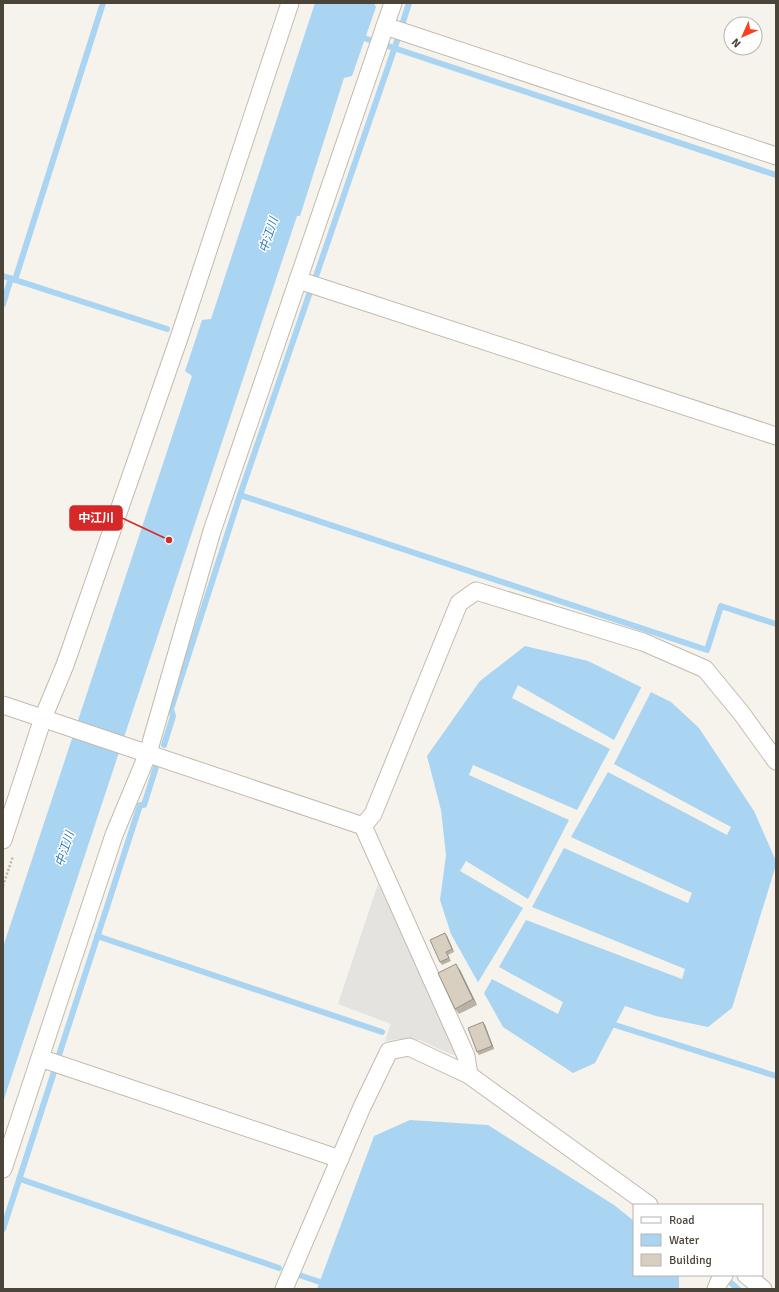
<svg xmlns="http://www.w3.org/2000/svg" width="779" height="1292" font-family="Signika,'Noto Sans JP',sans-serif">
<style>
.parking{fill:#e5e3e0}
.water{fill:#a9d4f2}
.pier{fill:#f6f3ec}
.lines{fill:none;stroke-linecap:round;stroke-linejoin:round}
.stream{stroke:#a9d4f2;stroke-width:6}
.street-casing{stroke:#c2bbae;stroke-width:19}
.path{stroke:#c4b79f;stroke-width:2.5;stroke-dasharray:2 2;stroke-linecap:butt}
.street{stroke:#fff;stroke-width:17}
.wall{fill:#bab2a6}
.shaded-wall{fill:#979187}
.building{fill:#d8cfc1;stroke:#979187}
.labels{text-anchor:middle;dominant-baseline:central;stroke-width:3;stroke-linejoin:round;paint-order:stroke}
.water-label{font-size:12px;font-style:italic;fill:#2e7ab2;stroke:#fff}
.leader{fill:none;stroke:#d62828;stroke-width:1.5}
.callout-dot{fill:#d62828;stroke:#fff;stroke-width:1.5}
.callout{fill:#d62828;stroke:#d62828;stroke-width:1.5}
.callout-label{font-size:12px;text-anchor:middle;font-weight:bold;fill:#fff}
</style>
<rect width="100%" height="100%" fill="#f6f3ec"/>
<path class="parking" d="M378 884 457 1050 458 1056 450 1054 420 1040 399 1039 385 1041 391 1024 338 1004Z"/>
<g class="water">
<path d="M315 3H374L376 7 352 76 344 78 300 216H297L3 1102V947L192 376 185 371 202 320 211 319Z"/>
<path d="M525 646 588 661 671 702 699 728 754 811 776 861V865L732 1008 708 1027 656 1016 625 1006 595 1063 573 1073 503 1027 451 934 440 900 446 855 441 810 427 756 480 681Z"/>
<path d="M410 1120 488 1125 614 1205 634 1221V1275H679V1289H317L374 1136Z"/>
</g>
<path class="pier" d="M518 685 614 740 642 686 652 690 614 764 731 827 727 835 608 772 571 837 692 893 688 903 564 848 532 907 685 969 682 979 526 920 499 967 563 1002 558 1014 492 979 483 995 477 984 523 908 460 871 466 861 528 899 569 820 469 775 473 765 577 810 610 749 512 698Z"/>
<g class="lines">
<g class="stream">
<path d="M402 25 409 3"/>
<path d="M358 36 776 175"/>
<path d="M3 276 167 329"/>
<path d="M315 279 398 38"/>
<path d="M15 280 103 3"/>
<path d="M3 304 11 278"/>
<path d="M240 495 707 650 721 606 776 624"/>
<path d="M164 745 173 716 171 709 240 495 311 289"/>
<path d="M97 936 382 1032"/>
<path d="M615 1025 776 1076"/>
<path d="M58 1058 140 805H144L156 767"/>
<path d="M20 1179 279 1268"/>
<path d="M3 1229 55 1069"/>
<path d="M299 1275 320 1282"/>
<path d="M730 1282 738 1289"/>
</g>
<defs>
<g id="street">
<path d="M385 26 776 156"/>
<path d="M298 280 776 436"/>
<path d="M3 705 363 826 466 1056 469 1075"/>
<path d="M363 826 373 814 459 603 476 591 643 642 705 669 742 714 776 761"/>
<path d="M3 840 43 718 65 665 179 338 290 3"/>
<path d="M40 1058 340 1159"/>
<path d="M3 1169 114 835 148 753 212 531 393 3"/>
<path d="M746 1275 763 1289"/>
<path d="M284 1289 362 1107 389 1051 409 1047 469 1075 649 1205"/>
<path d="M716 1289 719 1282 724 1275"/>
</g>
</defs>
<use href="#street" class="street-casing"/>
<path class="path" d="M3 886 13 856"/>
<use href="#street" class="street"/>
</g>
<g class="wall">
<path d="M447 936 454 952 448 955 451 961 442 965 440 962Z"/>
<path d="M460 970 477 1005 459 1014 455 1009Z"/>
<path d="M483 1022 485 1025 494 1049 479 1055 477 1052Z"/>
</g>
<g class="shaded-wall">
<path d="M445 933 447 936 454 952 452 949Z"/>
<path d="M456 964 460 970 477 1005 473 999Z"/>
<path d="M483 1022 485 1025 494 1049 492 1046Z"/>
</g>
<g class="building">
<path d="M445 933 452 949 446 952 449 958 440 962 430 940Z"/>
<path d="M456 964 473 999 455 1009 438 973Z"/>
<path d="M483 1022 492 1046 477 1052 468 1028Z"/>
</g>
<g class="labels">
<g class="water-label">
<text transform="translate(269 235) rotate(-72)">中江川</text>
<text transform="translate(65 849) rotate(-72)">中江川</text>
</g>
</g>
<path class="leader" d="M169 540L122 518"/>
<circle class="callout-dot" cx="169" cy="540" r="4"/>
<rect class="callout" x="70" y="506" width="52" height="24" rx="4"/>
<g class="callout-label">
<text x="96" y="522">中江川</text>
</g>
<rect width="779" height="1292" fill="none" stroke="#4b4439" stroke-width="8"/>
<rect x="633" y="1204" width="130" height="72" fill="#ffffff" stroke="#b7b4b0"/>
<rect x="641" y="1217" width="20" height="6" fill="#ffffff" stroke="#b7b4b0"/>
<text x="669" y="1224" font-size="12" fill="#4b4439">Road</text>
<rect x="641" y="1234" width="20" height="12" fill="#a9d4f2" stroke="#b7b4b0"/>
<text x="669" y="1244" font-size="12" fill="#4b4439">Water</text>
<rect x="641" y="1254" width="20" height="12" fill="#d8cfc1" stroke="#b7b4b0"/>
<text x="669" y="1264" font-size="12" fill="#4b4439">Building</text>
<g transform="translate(743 36) rotate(225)"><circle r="19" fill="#ffffff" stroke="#b7b4b0"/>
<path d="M0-3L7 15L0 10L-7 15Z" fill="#fc3f1d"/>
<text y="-6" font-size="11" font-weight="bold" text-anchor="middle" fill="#4b4439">N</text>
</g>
</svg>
